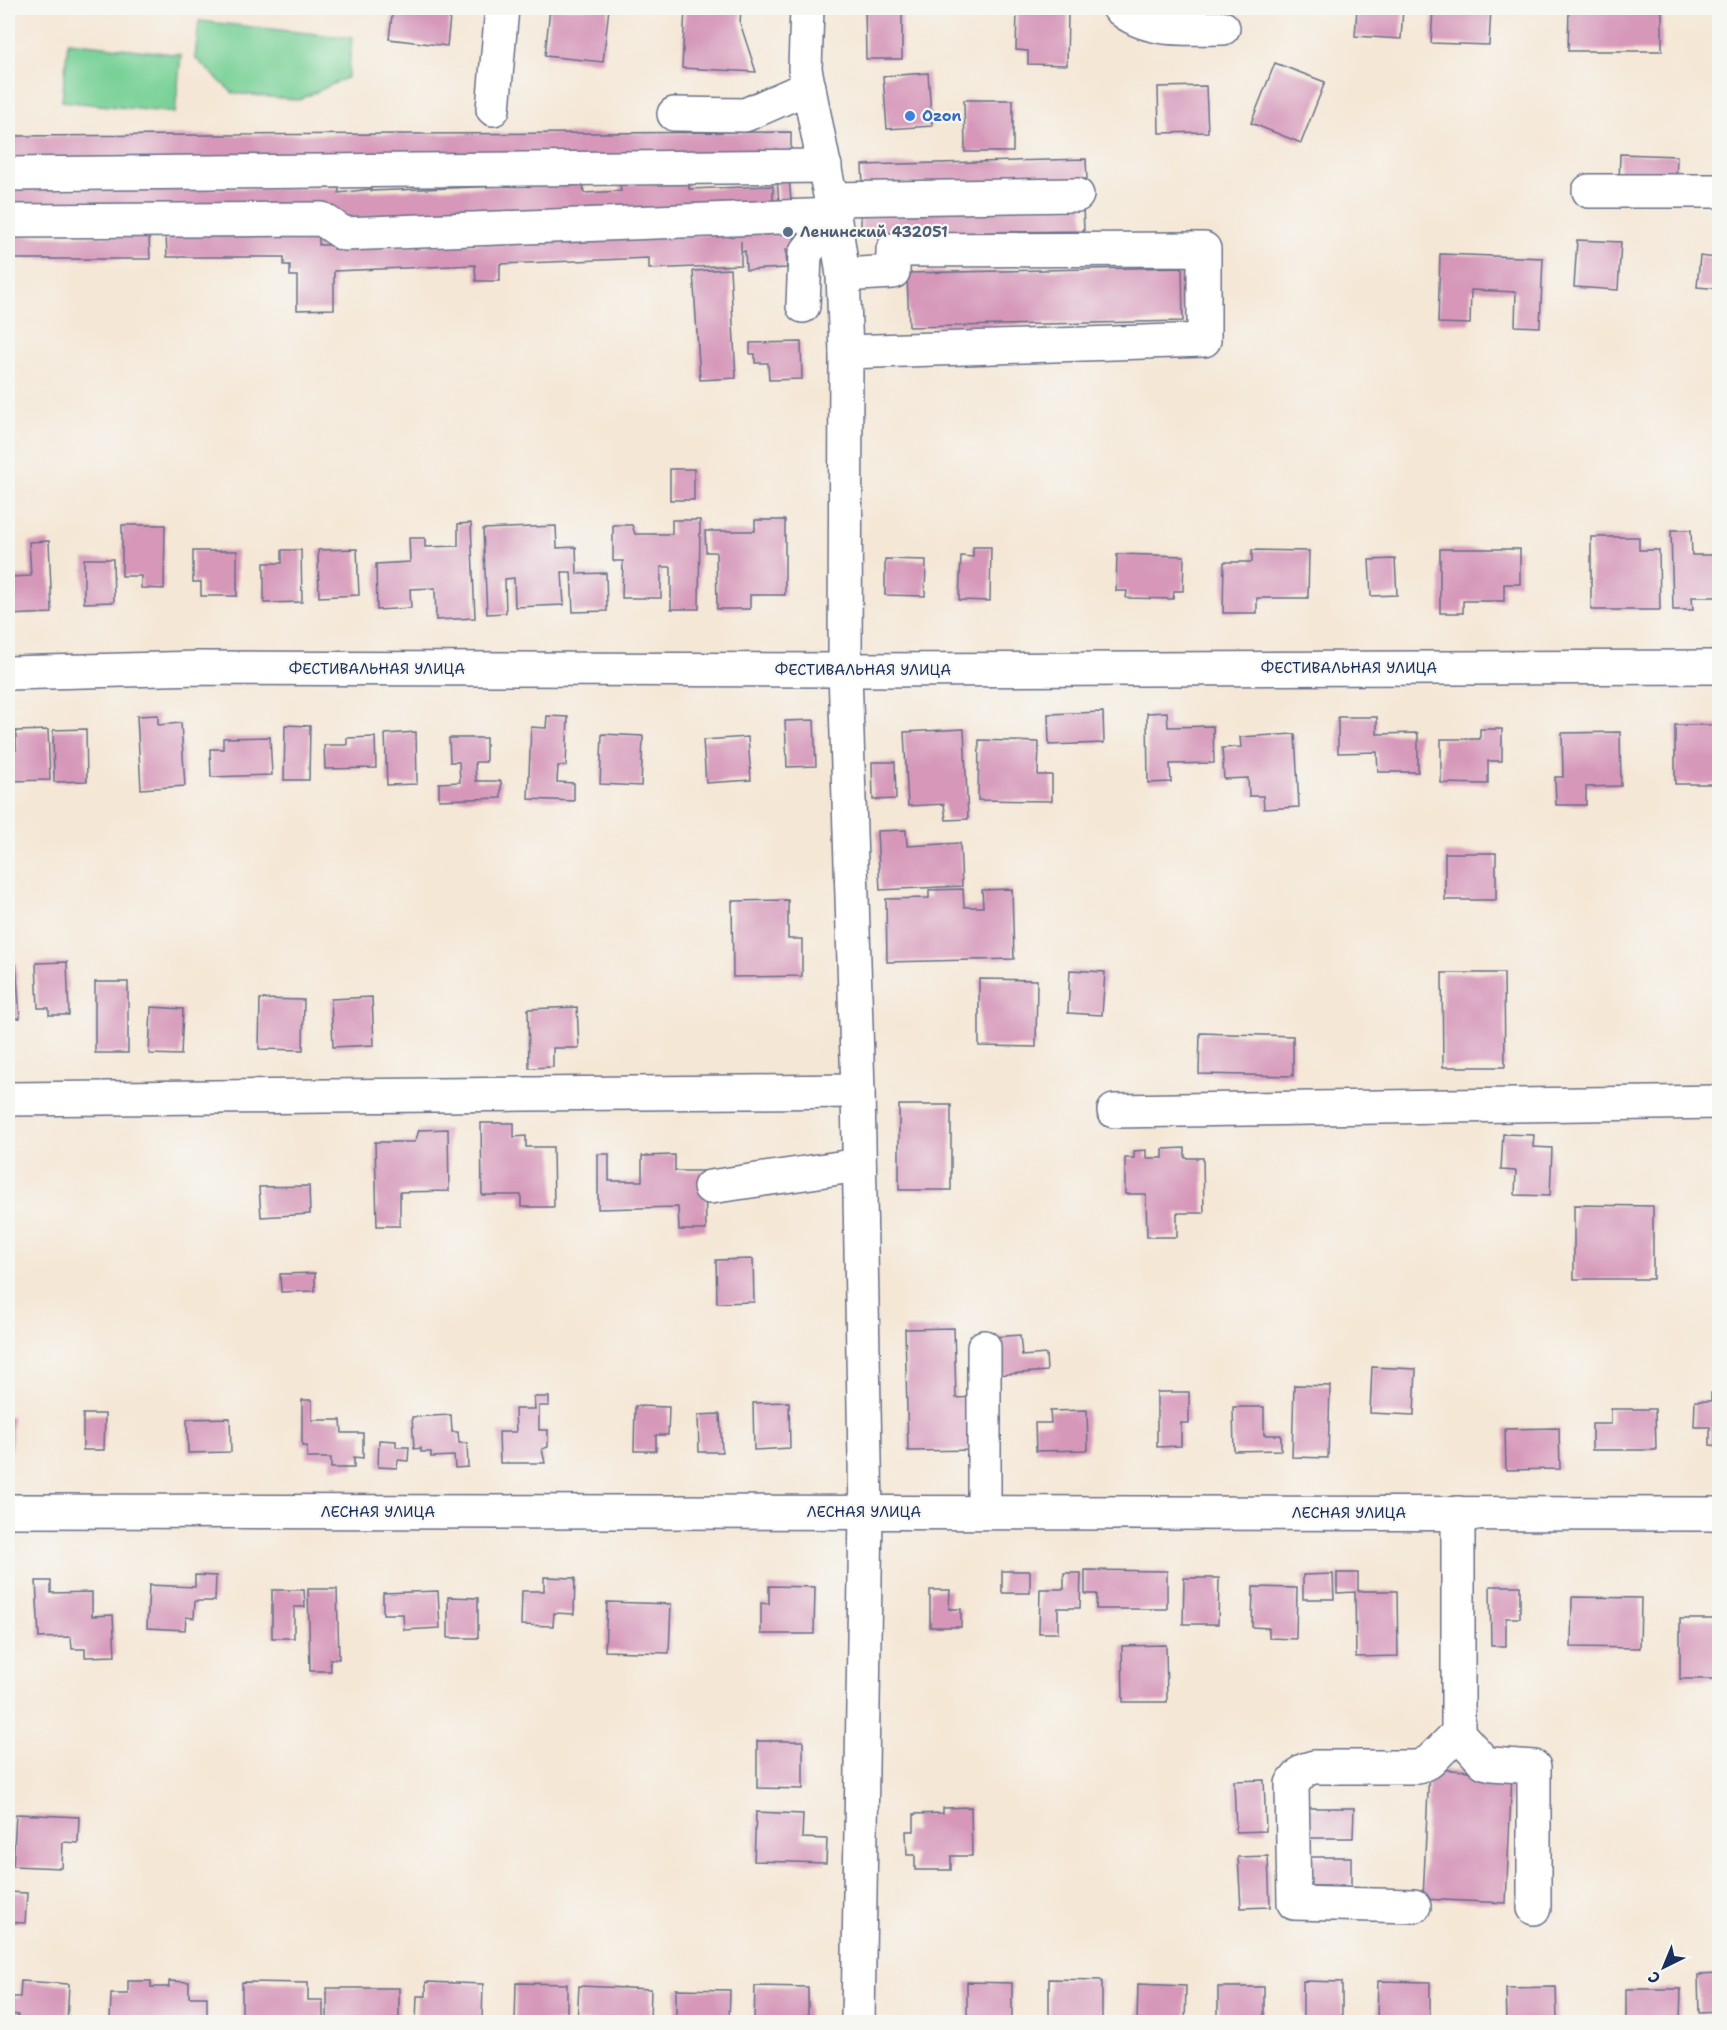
<svg xmlns="http://www.w3.org/2000/svg" width="1727" height="2030" font-family="'Shantell Sans',sans-serif">
<style>
.green{fill:#79d197;stroke:#4a807a;stroke-width:1.5}
.building{fill:#d697b9}
.lines{fill:none;stroke-linecap:round;stroke-linejoin:round}
.minor-casing{stroke:#676f88;stroke-width:36}
.minor{stroke:#fff;stroke-width:33}
.shop-dot{fill:#3f7fe0;stroke:#f6f6f2;stroke-width:2}
.service-dot{fill:#5c6f8a;stroke:#f6f6f2;stroke-width:2}
.labels{text-anchor:middle;dominant-baseline:central;stroke-width:4.5;stroke-linejoin:round;paint-order:stroke}
.shop-label{font-size:15px;font-weight:bold;fill:#366cbe;stroke:#f6f6f2;text-anchor:start}
.service-label{font-size:15px;font-weight:bold;fill:#4e5e75;stroke:#f6f6f2;text-anchor:start}
.street-label{font-size:15px;fill:#1b2f5e;stroke:#f6f6f2}
</style>
<rect width="100%" height="100%" fill="#f6f6f2"/>
<filter id="ink" filterUnits="userSpaceOnUse"><feTurbulence type="fractalNoise" baseFrequency=".0167" numOctaves="2"/><feDisplacementMap in="SourceGraphic" scale="12" xChannelSelector="R" yChannelSelector="G"/><feConvolveMatrix kernelMatrix="1 2 1 2 8 2 1 2 1" color-interpolation-filters="sRGB"/></filter>
<filter id="wash" filterUnits="userSpaceOnUse"><feTurbulence type="fractalNoise" baseFrequency=".008" numOctaves="4" result="noise"/><feDisplacementMap in="SourceGraphic" scale="24" xChannelSelector="R" yChannelSelector="G"/><feGaussianBlur stdDeviation="1.35" result="paint"/><feColorMatrix in="noise" values="0 0 0 0 0 0 0 0 0 0 0 0 0 0 0 0 0 1.4 0 .05"/><feComposite in="paint" operator="in"/></filter>
<g filter="url(#wash)">
<rect width="100%" height="100%" fill="#f5e7d6"/>
<g class="green">
<path d="M199 21 352 38 348 77 299 100 233 93 195 58Z"/>
<path d="M68 42 181 55 175 113 62 101Z"/>
</g>
<g id="blocks">
<g class="building">
<path d="M393 8H451L447 46 389 39Z"/>
<path d="M550 8H609L603 62 545 56Z"/>
<path d="M685 8H741L740 23 756 72 682 68Z"/>
<path d="M865 8H902V59H866Z"/>
<path d="M1357 8H1403L1401 39 1355 36Z"/>
<path d="M1433 8H1491L1489 45 1431 43Z"/>
<path d="M1569 8H1662V51H1568Z"/>
<path d="M1017 10 1068 12 1067 65 1028 64V51L1016 50Z"/>
<path d="M1275 63 1325 82 1301 143 1251 123Z"/>
<path d="M928 73 932 126 887 129 883 76Z"/>
<path d="M1206 86 1208 132 1159 133 1158 87Z"/>
<path d="M964 100H1013V152H965Z"/>
<path d="M791 132V158L8 162V136Z"/>
<path d="M1620 154 1677 156 1676 186 1619 184Z"/>
<path d="M1086 159 1087 179 863 185 862 165Z"/>
<path d="M789 178 791 201 779 202 777 179Z"/>
<path d="M689 182V189L773 186V208L343 219 8 209V189L339 188V193L371 189V191L583 183 584 193 621 191 620 184Z"/>
<path d="M1083 206 1084 231 861 234V209Z"/>
<path d="M794 222 795 249H786L787 268 746 270 745 251 741 252V241V265L649 269V258L500 264V281H476L475 265 334 271V309L297 310V276H290V265H284V257H167L166 233 319 232V245H333V249L741 233Z"/>
<path d="M8 236H149L150 259H8Z"/>
<path d="M1577 240 1621 242 1618 290 1574 287Z"/>
<path d="M1717 243H1720V289L1697 287 1700 256 1716 258Z"/>
<path d="M1440 254 1543 258 1540 327 1515 326 1516 292 1471 290 1470 324 1438 323Z"/>
<path d="M1182 267 1183 321 909 327 907 273Z"/>
<path d="M730 269 736 378 700 380 693 271Z"/>
<path d="M801 342 802 379 769 380 768 363H755V354H750V343Z"/>
<rect x="670" y="469" width="24" height="31"/>
<path d="M672 520H700L699 609H671V567H661V598H622L623 561H613V525H632L635 534H672Z"/>
<path d="M755 520H785V595H750V609H717L716 552H706L705 531H755Z"/>
<path d="M471 523 475 618 436 620 435 588 410 589 411 608 377 610 376 564 410 562 409 538H425V547L458 546V524Z"/>
<path d="M122 525H165L164 589 141 588V576H122Z"/>
<path d="M556 526 557 548 576 547 577 574 606 573 607 611 573 612 571 572H562L564 605 515 607 514 578 505 579 506 613 487 614 483 529Z"/>
<path d="M1671 530H1691L1692 555H1720V597H1692L1693 610H1673Z"/>
<path d="M1591 537H1639V550H1659L1660 610H1591Z"/>
<path d="M49 541 52 613 8 615V567H9L10 577 31 576 29 542Z"/>
<path d="M973 547H991L990 601 959 600 961 556 973 557Z"/>
<path d="M357 549 359 595 319 597 318 550Z"/>
<path d="M1440 549H1520V584H1504V601H1463V613H1440Z"/>
<path d="M282 550H301L302 602 264 603V563H282Z"/>
<path d="M1252 550 1309 551 1308 598H1257V613H1223L1224 562H1252Z"/>
<path d="M193 551H237V596H201V582H193Z"/>
<path d="M1117 554 1184 556 1183 591H1174L1173 599 1126 598 1127 591H1116Z"/>
<path d="M84 559H113L114 602 84 603Z"/>
<path d="M885 559 926 560 925 596 885 595Z"/>
<path d="M1395 559 1397 595 1371 596 1369 560Z"/>
<path d="M1103 712 1104 743 1049 745 1048 714Z"/>
<path d="M1167 712 1168 727 1213 726 1214 763 1170 764 1171 782 1148 783 1147 713Z"/>
<path d="M158 715V725L181 723 185 786 141 789 137 716Z"/>
<path d="M547 716 568 717 566 766H558L557 782 574 783V801L528 799 531 727 546 728Z"/>
<path d="M1338 717H1377V734L1418 733V772H1378L1377 752 1338 753Z"/>
<path d="M814 720 816 766 787 767 785 721Z"/>
<path d="M285 725 310 726 309 780H284Z"/>
<rect x="1675" y="725" width="45" height="59"/>
<path d="M86 729 87 781 54 782 53 730Z"/>
<path d="M964 729 968 819 946 820 944 804 908 806 904 732Z"/>
<path d="M1480 729H1502V761H1488V784L1441 783V739H1480Z"/>
<path d="M48 730 50 780 9 781V751L16 750V731Z"/>
<path d="M416 732 417 784 387 785 385 734Z"/>
<path d="M1620 732 1621 786 1586 787V805H1556L1555 777H1563L1562 733Z"/>
<path d="M602 734 643 736 641 786 600 784Z"/>
<path d="M1295 734 1299 807 1264 809 1263 796H1249L1248 778 1224 779 1222 748 1241 747 1240 737Z"/>
<path d="M270 737 272 775 211 777 210 749H223V738Z"/>
<path d="M375 737 376 768 325 769 324 745H347V738Z"/>
<path d="M748 737 751 780 706 783 703 740Z"/>
<path d="M449 738H486V762H475L476 781H501V798L439 800V783L460 782 459 762H450Z"/>
<path d="M979 740 1039 742 1038 775H1052V801L978 800Z"/>
<path d="M872 762H895L896 799 873 800Z"/>
<path d="M906 830 907 846 960 843 962 886 880 890 877 831Z"/>
<rect x="1445" y="853" width="51" height="47"/>
<path d="M963 889 964 907H983L982 890 1012 889 1014 959 887 962 886 899 929 898V890Z"/>
<path d="M788 900V939H802V976L733 977 732 901Z"/>
<path d="M67 962 69 1015H49V1008H38L36 963Z"/>
<path d="M8 964H16L20 1018 8 1019Z"/>
<path d="M1070 970 1105 972 1102 1015 1068 1013Z"/>
<path d="M1442 973H1504L1505 1067H1443Z"/>
<path d="M979 979 1037 980 1036 1047 979 1046Z"/>
<rect x="95" y="982" width="33" height="71"/>
<path d="M372 997 374 1045 333 1047 331 999Z"/>
<path d="M260 999 304 1000 303 1050 259 1049Z"/>
<path d="M151 1007 183 1009 181 1055 149 1054Z"/>
<path d="M577 1007 579 1048H553V1067L529 1068 528 1009Z"/>
<path d="M1200 1033 1293 1036V1076L1199 1074Z"/>
<rect x="899" y="1105" width="52" height="85"/>
<path d="M481 1123H514V1137L526 1136V1147H553L554 1207H521V1195H482Z"/>
<path d="M448 1129 449 1191 400 1192V1226H377L375 1142H415L419 1130Z"/>
<path d="M1503 1134 1534 1135 1533 1147 1552 1148 1550 1196 1515 1195 1516 1171 1501 1170Z"/>
<path d="M1185 1148V1158H1203L1204 1213H1177V1237H1147L1146 1194H1125V1158H1134V1151L1146 1150V1158H1163V1149Z"/>
<path d="M598 1154H609V1181H642V1156L675 1155V1171H705L706 1230H679L678 1207 598 1209Z"/>
<path d="M309 1186 310 1214 261 1217 259 1187Z"/>
<path d="M1574 1205 1653 1206V1279H1574Z"/>
<path d="M753 1259 754 1302 717 1303 716 1260Z"/>
<path d="M315 1273V1291L281 1292 280 1274Z"/>
<path d="M954 1328 956 1398 976 1397 978 1450 908 1451 905 1329Z"/>
<path d="M1020 1335 1022 1356 1046 1354 1047 1371 996 1375 993 1337Z"/>
<path d="M1372 1367 1416 1369 1414 1415 1370 1413Z"/>
<path d="M1294 1385 1330 1386 1328 1458 1292 1457Z"/>
<path d="M1157 1392H1189V1423H1181V1446L1157 1447Z"/>
<path d="M1711 1393H1720V1446L1710 1445V1427H1694L1695 1401H1711Z"/>
<path d="M534 1397H549V1406H539V1430H548V1447L542 1449 545 1463H500L499 1432H516L515 1409H535Z"/>
<path d="M302 1400H312V1420H341L342 1433H363V1458L354 1457V1468H331V1458H307V1446H302Z"/>
<path d="M789 1402 790 1448 754 1450 753 1403Z"/>
<path d="M635 1406 669 1407 668 1435H656V1451H634Z"/>
<path d="M1233 1407H1264V1435H1281V1450L1234 1451Z"/>
<path d="M1611 1409H1655L1656 1450H1592V1424H1611Z"/>
<path d="M1087 1410 1088 1450 1036 1451 1035 1423H1051L1050 1411Z"/>
<path d="M83 1414H105L104 1450H83Z"/>
<path d="M720 1414 722 1452H699L698 1415Z"/>
<path d="M451 1415 452 1432H458L459 1443H467L468 1467 455 1468 454 1456 431 1457V1452H421V1448L414 1449 412 1417Z"/>
<path d="M8 1416H12L11 1451H8Z"/>
<path d="M230 1418 231 1452 188 1453 187 1419Z"/>
<path d="M1559 1428 1560 1469 1506 1470 1505 1429Z"/>
<path d="M379 1440 396 1441V1447H409L408 1461 398 1460 397 1468 378 1467Z"/>
<path d="M1085 1570 1167 1571V1609H1096L1097 1594H1085Z"/>
<rect x="1002" y="1571" width="28" height="22"/>
<path d="M1064 1573H1081L1080 1608H1058V1633H1039L1040 1589H1064Z"/>
<path d="M1337 1573H1358V1591H1397L1398 1656 1356 1657 1355 1592 1337 1593Z"/>
<path d="M1333 1574 1334 1599H1303V1575Z"/>
<path d="M195 1575 216 1576 215 1601H195L194 1618 186 1617 185 1630 147 1628 149 1585 195 1587Z"/>
<path d="M544 1577 575 1578 574 1614 554 1613 553 1626 521 1625 522 1591H544Z"/>
<path d="M1184 1578H1219L1218 1624H1183Z"/>
<path d="M36 1581H51V1593L92 1592V1616L113 1615 115 1656 85 1657V1649H72L71 1637 39 1638Z"/>
<path d="M769 1586 815 1587 814 1634H761V1603L769 1604Z"/>
<path d="M1490 1586H1520V1618H1506V1646H1491Z"/>
<path d="M1253 1587 1297 1588 1296 1639 1269 1638V1628L1252 1627Z"/>
<path d="M308 1589H337L339 1659H330L331 1671H310Z"/>
<path d="M272 1590H304L305 1607H294V1638H272Z"/>
<path d="M930 1590H950L949 1609H961V1627H930Z"/>
<path d="M438 1591 440 1628 404 1630 403 1614H383V1593Z"/>
<path d="M448 1597 478 1598V1638H448Z"/>
<path d="M1572 1597 1641 1598 1640 1648 1571 1647Z"/>
<path d="M607 1602 671 1604 669 1653 605 1651Z"/>
<rect x="1680" y="1619" width="40" height="60"/>
<path d="M1166 1645 1167 1702H1123L1122 1646Z"/>
<path d="M757 1741H803V1789L757 1788Z"/>
<path d="M1429 1769 1512 1773 1506 1903 1423 1899Z"/>
<path d="M1264 1780 1266 1831 1236 1832 1234 1781Z"/>
<path d="M971 1807 972 1856H951V1870H915V1855H907L906 1831H914V1814L943 1813V1808Z"/>
<path d="M1302 1808H1354L1353 1838H1302Z"/>
<path d="M756 1812 803 1814 802 1838 827 1839 826 1863 754 1861Z"/>
<path d="M16 1814 79 1817 78 1843 63 1842 62 1868 13 1866Z"/>
<path d="M1268 1856 1270 1907 1241 1908 1238 1857Z"/>
<rect x="1300" y="1857" width="51" height="29"/>
<path d="M8 1892 27 1893 25 1923 8 1922Z"/>
<path d="M1720 1974V2012L1699 2013 1698 1975Z"/>
<path d="M1049 1979 1102 1980V2022H1049Z"/>
<path d="M21 1981 69 1984 67 2022H17L18 2015 12 2014 13 1997H20Z"/>
<path d="M128 1981H151V1987H169V1981L189 1982V1997H207V2022H110L111 1994H128Z"/>
<path d="M1303 1981 1342 1982V2022H1303Z"/>
<path d="M1378 1981 1430 1982V2021L1377 2022Z"/>
<path d="M242 1982 308 1983V2000H323V2022H242Z"/>
<path d="M426 1982 483 1984 482 2022H416L417 1996H426Z"/>
<path d="M967 1982 1012 1983V2022H967Z"/>
<path d="M516 1983 567 1984V2022H515Z"/>
<path d="M1138 1984 1186 1986 1185 2022H1137Z"/>
<path d="M579 1986 651 1989 650 2022H577Z"/>
<path d="M755 1986 808 1987V2022H754Z"/>
<rect x="1218" y="1987" width="46" height="35"/>
<path d="M1556 1987 1557 2022H1507L1506 1988Z"/>
<path d="M327 1988H399V2021L327 2022Z"/>
<path d="M676 1989 730 1990 729 2022H676Z"/>
<path d="M1626 1989H1681L1680 2022H1626Z"/>
</g>
</g>
</g>
<g filter="url(#ink)">
<use href="#blocks" fill-opacity="0" stroke="#676f88" stroke-width="1.5"/>
<g class="lines">
<defs>
<g id="minor">
<path d="M807 8 805 69 834 215 843 275 846 352 845 670 858 1091 866 1512 858 2022"/>
<path d="M1119 8C1148 33 1187 28 1223 28"/>
<path d="M493 109 502 8"/>
<path d="M674 114 745 115 809 87"/>
<path d="M8 174 825 166"/>
<path d="M1589 191H1720"/>
<path d="M831 199 1077 195"/>
<path d="M8 221 322 219 344 234 834 215"/>
<path d="M843 275 893 272V250L1204 249V340L846 352"/>
<path d="M803 306 805 254 834 215"/>
<path d="M8 673 200 668 845 670 1720 667"/>
<path d="M8 1099 858 1091"/>
<path d="M1114 1111 1720 1102"/>
<path d="M710 1187 859 1165"/>
<path d="M8 1511 1720 1514"/>
<path d="M984 1511V1347"/>
<path d="M1458 1513V1733L1484 1762 1492 1764 1534 1767V1908"/>
<path d="M1414 1906 1294 1903 1292 1784 1304 1770 1314 1767H1418L1430 1761 1458 1733"/>
</g>
</defs>
<use href="#minor" class="minor-casing"/>
<use href="#minor" class="minor"/>
</g>
</g>
<circle class="shop-dot" cx="910" cy="116" r="6"/>
<circle class="service-dot" cx="788" cy="232" r="6"/>
<g class="labels">
<g class="shop-label">
<text x="922" y="116">Ozon</text>
</g>
<g class="service-label">
<text x="800" y="232">Ленинский 432051</text>
</g>
<g class="street-label">
<text x="1349" y="668">ФЕСТИВАЛЬНАЯ УЛИЦА</text>
<text x="377" y="669">ФЕСТИВАЛЬНАЯ УЛИЦА</text>
<text x="863" y="670">ФЕСТИВАЛЬНАЯ УЛИЦА</text>
<text x="378" y="1512">ЛЕСНАЯ УЛИЦА</text>
<text x="864" y="1512">ЛЕСНАЯ УЛИЦА</text>
<text x="1349" y="1513">ЛЕСНАЯ УЛИЦА</text>
</g>
</g>
<rect width="1727" height="2030" fill="none" stroke="#f6f6f2" stroke-width="30"/>
<g transform="translate(1664 1967) rotate(223)" stroke="#f6f6f2" stroke-width="4.5" paint-order="stroke">
<path d="M0-4.5L10 22L0 15L-10 22Z" fill="#1b2f5e"/>
<text y="-9" font-size="16" font-weight="bold" text-anchor="middle" fill="#1b2f5e">С</text>
</g>
</svg>
